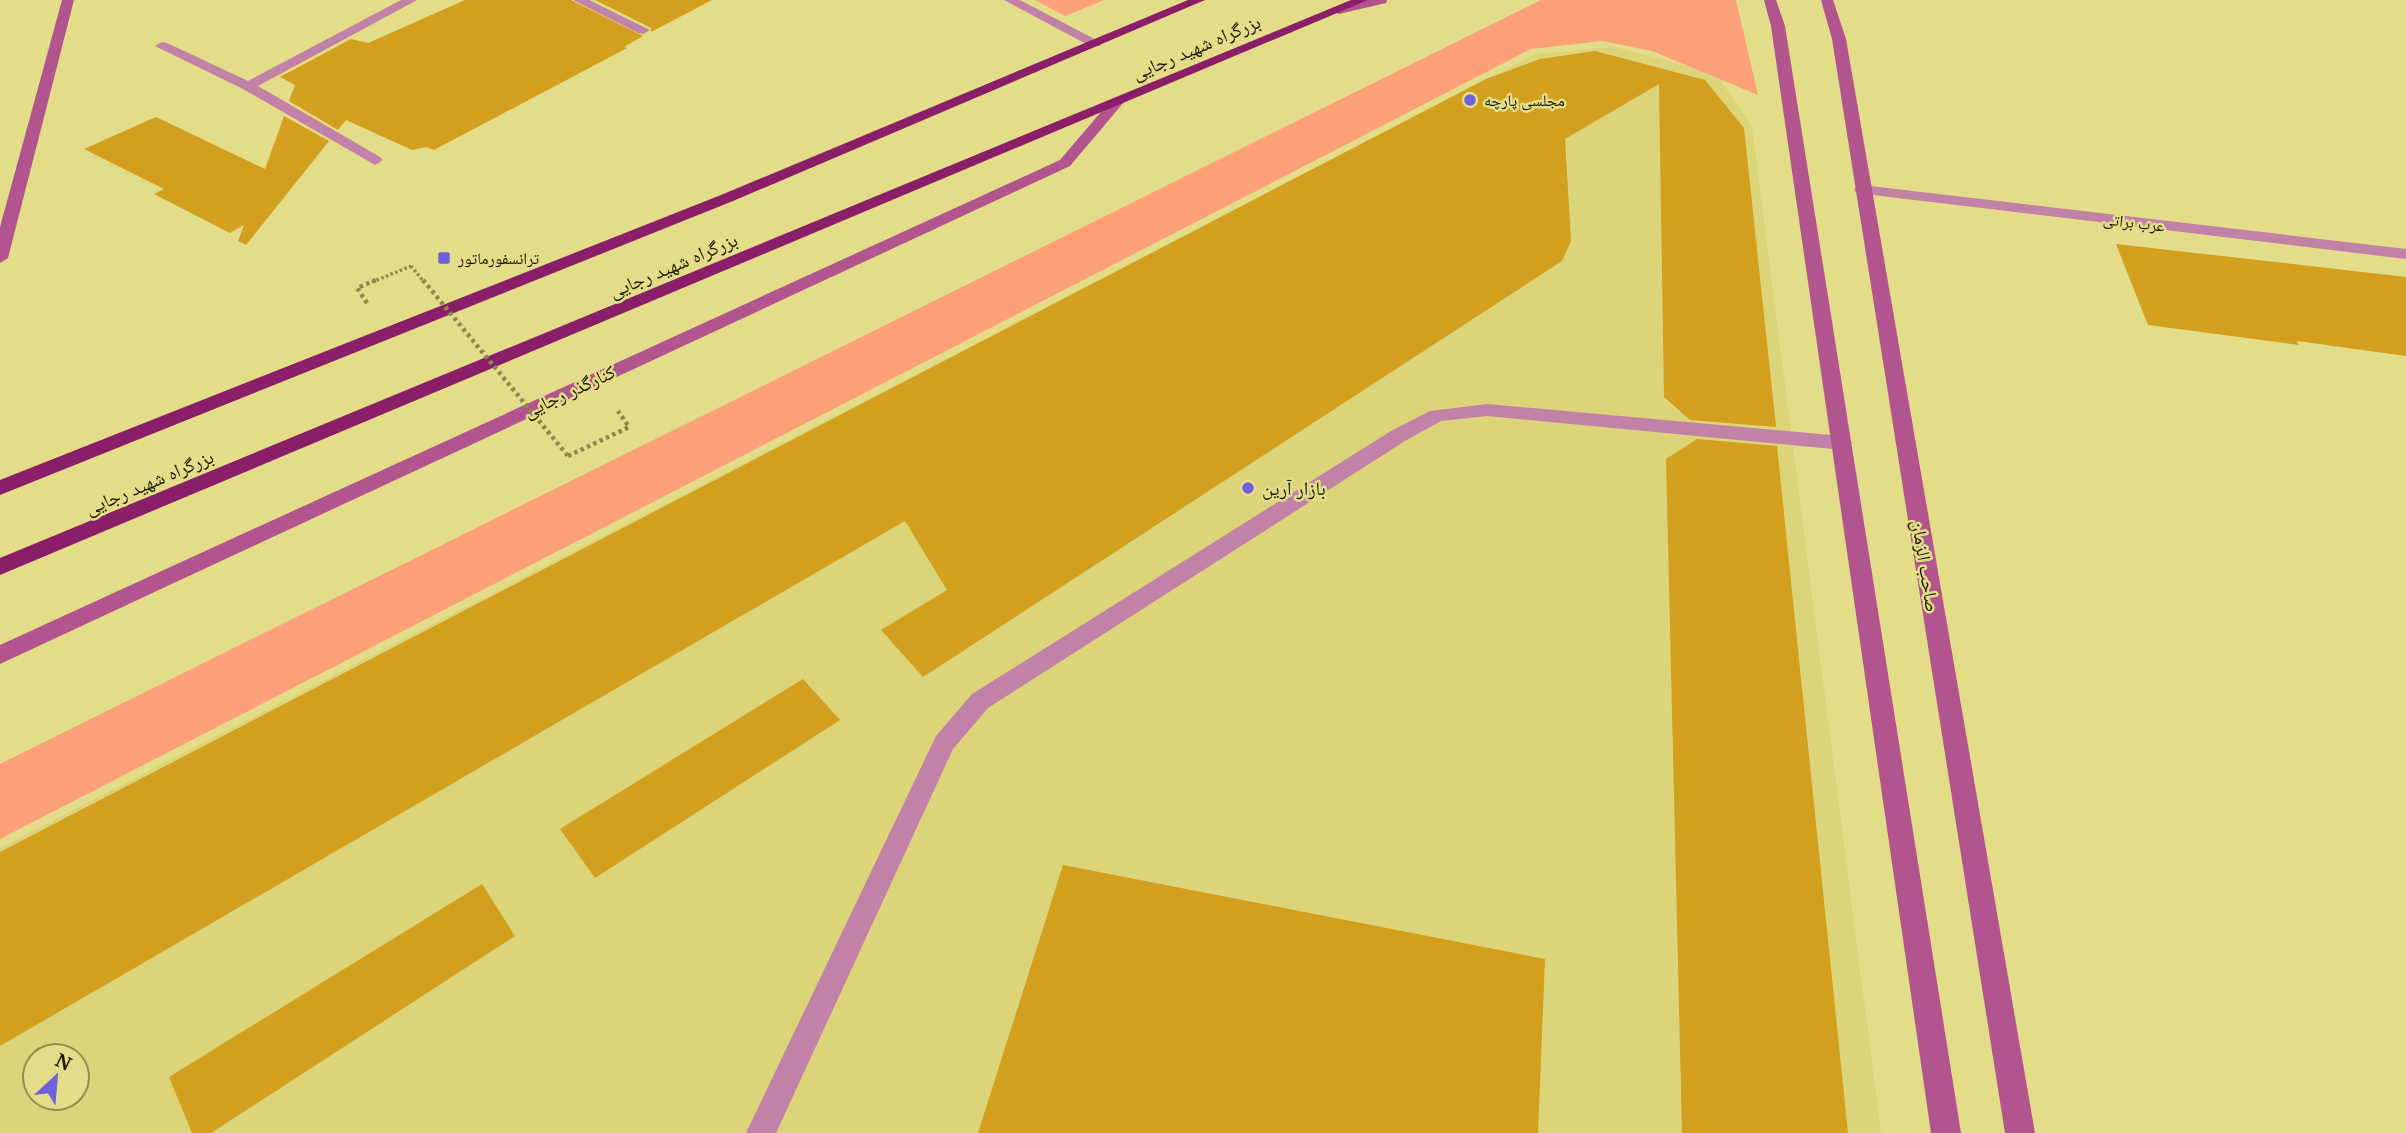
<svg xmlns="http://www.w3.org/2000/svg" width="2406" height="1133" font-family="'Noto Serif','Noto Naskh Arabic',serif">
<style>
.built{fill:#dcd478;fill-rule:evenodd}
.green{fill:#fba078}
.building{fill:#d29f1f}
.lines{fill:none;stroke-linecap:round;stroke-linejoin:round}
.path-far1{stroke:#8d884e;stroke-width:3.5;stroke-dasharray:2.5 2.5;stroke-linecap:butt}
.path{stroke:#8d884e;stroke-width:4.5;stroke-dasharray:3.5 3.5;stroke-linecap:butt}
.lane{fill:#c282a7;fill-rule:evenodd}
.street{fill:#c282a7;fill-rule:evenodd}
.secondary{fill:#b2558f;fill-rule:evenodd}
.highway{fill:#8b1e68;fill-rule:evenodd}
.path-bridge-far1{stroke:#8d884e;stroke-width:3.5;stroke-dasharray:2.5 2.5;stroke-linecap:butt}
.path-bridge{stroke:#8d884e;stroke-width:4.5;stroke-dasharray:3.5 3.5;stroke-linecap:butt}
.poi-dot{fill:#6e61db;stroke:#e3dc89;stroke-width:2.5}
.labels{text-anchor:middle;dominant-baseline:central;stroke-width:5;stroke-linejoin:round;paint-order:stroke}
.far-poi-label{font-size:16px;fill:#1b1901;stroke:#e3dc89;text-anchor:start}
.far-street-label{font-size:16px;fill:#1b1901;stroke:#e3dc89}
.street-label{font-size:19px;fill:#1b1901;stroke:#e3dc89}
.poi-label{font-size:19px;fill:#1b1901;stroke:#e3dc89;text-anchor:start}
</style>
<rect width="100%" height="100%" fill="#e3dc89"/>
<path class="built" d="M1614 47 1716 74 1752 127 1881 1133H0V848L1535 54ZM35 1056H77V1098H35Z"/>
<g class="green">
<path d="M1035 0H1104L1065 16Z"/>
<path d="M1541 0H1736L1758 95 1652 51 1602 41 1531 49 0 839V764Z"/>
</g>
<g class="building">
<path d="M465 0H571L643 36 624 47 627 48 434 150 426 147 412 150 346 120 338 130 289 101 295 85 280 77 351 39 368 43Z"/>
<path d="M595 0H712L651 32V28Z"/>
<path d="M1595 51 1705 80 1744 128 1776 427 1690 420 1664 397 1659 84 1565 139 1571 241 1562 261 923 677 881 630 947 590 905 521 0 1046V852L1486 79 1540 59Z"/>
<path d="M284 116 329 141 246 245 238 241 244 225 230 233 154 194 164 189 84 149 156 117 265 169Z"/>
<path d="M2116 244 2406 277V356L2297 341 2299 345 2148 325Z"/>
<path d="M1697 439 1777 446 1848 1133H1682L1666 459Z"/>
<path d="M803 679 840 720 595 878 560 829Z"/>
<path d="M1063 865 1545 959 1538 1133H978Z"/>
<path d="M482 884 515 936 211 1133H192L169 1077Z"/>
</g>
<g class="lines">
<path class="path-far1" d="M372 282 411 266"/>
<g class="path">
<path d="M367 303 357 288 376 280"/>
<path d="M568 456 629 427 618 411"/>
</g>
<path class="lane" d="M1487 404 1842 436 1849 438 1852 443 1849 448 1842 450 1487 416 1441 421 1405 441 988 708 953 749 776 1133H746L936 736 972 694 1391 431 1430 411Z"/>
<g class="street">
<path d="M401 0H417L258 86 380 157 383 160 375 165 243 89 155 46 162 42 167 43 248 81Z"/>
<path d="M573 0H589L650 30 643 34 638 33Z"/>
<path d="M1004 0H1020L1102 43 1100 46H1090Z"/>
<path d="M1862 185 2406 249V259L1856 193 1854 190 1856 187Z"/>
</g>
<g class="secondary">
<path d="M62 0H74L8 258 0 263V227Z"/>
<path d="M1365 0H1387L1386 3 1339 14 1332 10Z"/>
<path d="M1764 0H1776L1785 26 1961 1133H1931L1771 26Z"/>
<path d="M1821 0H1833L1846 39 2035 1133H2005L1832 39Z"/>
<path d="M1117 98 1124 102 1070 166 0 664V645L1060 160 1112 99Z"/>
</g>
<g class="highway">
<path d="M1188 0H1205L733 201 0 495V480L721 195Z"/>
<path d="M1351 0H1368L0 575V558Z"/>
</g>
<path class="path-bridge-far1" d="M411 266 424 282"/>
<path class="path-bridge" d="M423 280 568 456"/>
</g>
<g class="poi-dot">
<circle cx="1470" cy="100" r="7"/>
<rect x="437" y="251" width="14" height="14" rx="3.5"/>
<circle cx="1248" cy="488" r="7"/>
</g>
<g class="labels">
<g class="far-poi-label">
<text x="1484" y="100">مجلسی پارچه</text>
<text x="458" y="258">ترانسفورماتور</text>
</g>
<g class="far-street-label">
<text transform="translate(2134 222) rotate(7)">عرب براتی</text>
</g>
<g class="street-label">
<text transform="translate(1196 47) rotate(-23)">بزرگراه شهید رجایی</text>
<text transform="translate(673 265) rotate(-23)">بزرگراه شهید رجایی</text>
<text transform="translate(569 391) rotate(-25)">کنارگذر رجایی</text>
<text transform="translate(149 482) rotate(-23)">بزرگراه شهید رجایی</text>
<text transform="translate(1926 566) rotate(81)">صاحب الزمان</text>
</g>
<g class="poi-label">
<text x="1262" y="488">بازار آرین</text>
</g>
</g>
<g transform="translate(56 1077) rotate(26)"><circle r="33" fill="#e3dc89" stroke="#938e53" stroke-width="2"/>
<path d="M0-5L12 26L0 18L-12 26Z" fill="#6e61db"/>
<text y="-10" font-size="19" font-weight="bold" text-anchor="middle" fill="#1b1901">N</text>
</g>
</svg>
